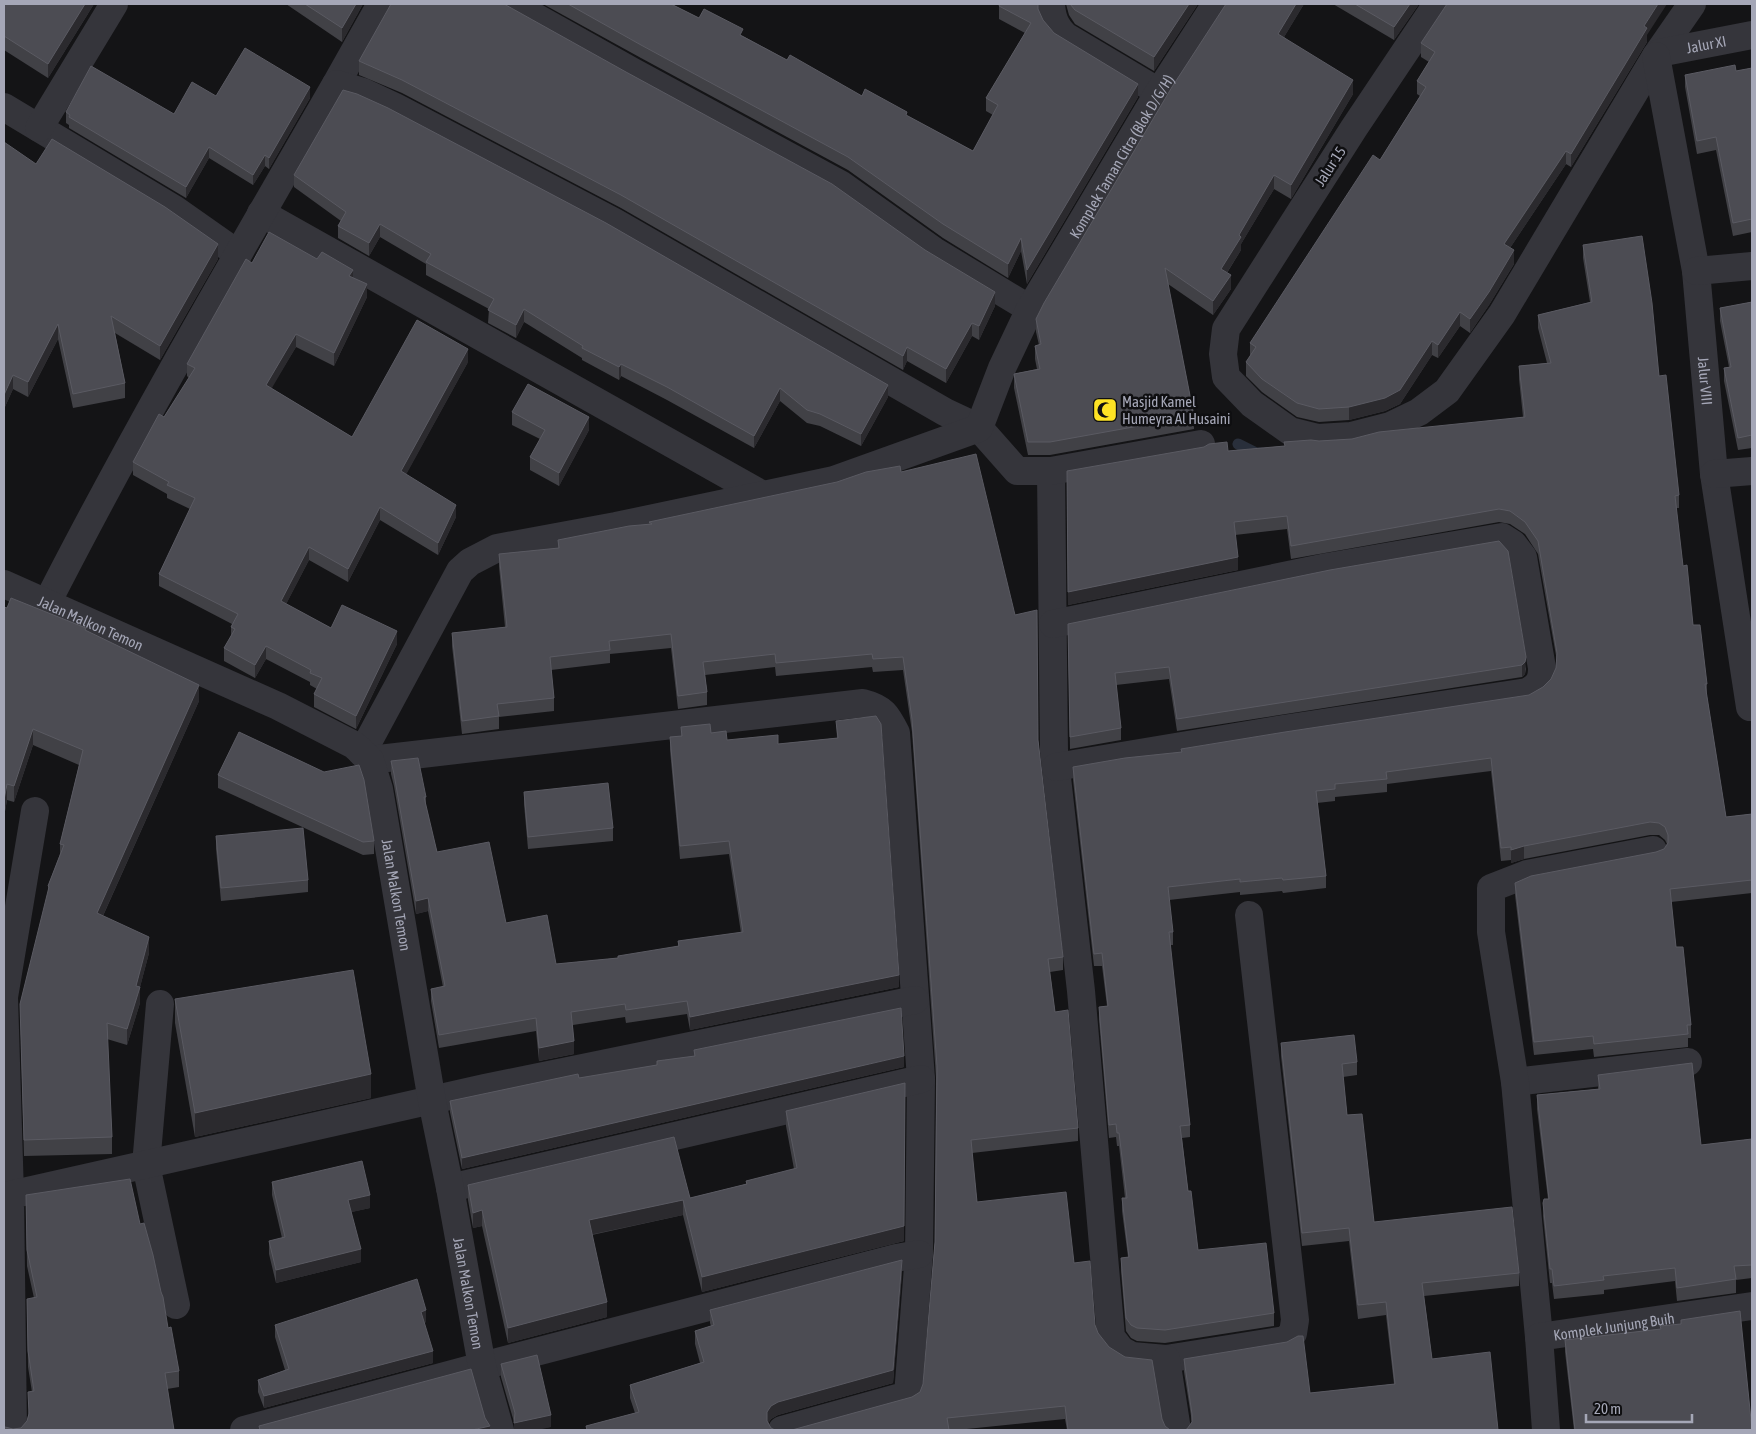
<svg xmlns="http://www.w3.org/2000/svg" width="1756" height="1434" font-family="'Asap Condensed',sans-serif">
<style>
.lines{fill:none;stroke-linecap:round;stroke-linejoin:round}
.stream{stroke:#292f3b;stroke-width:11}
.minor{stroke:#35353b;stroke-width:28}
.tertiary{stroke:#35353b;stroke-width:28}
.wall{fill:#414146}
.shaded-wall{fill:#2b2a2e}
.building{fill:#4c4c53;stroke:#5a5a62}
.labels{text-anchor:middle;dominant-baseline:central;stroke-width:5;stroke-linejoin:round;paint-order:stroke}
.street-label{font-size:15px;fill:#a5a7b7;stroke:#0f0f11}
.poi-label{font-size:15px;fill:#a5a7b7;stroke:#0f0f11;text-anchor:start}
</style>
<rect width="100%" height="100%" fill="#141416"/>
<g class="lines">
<path class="stream" d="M1238 444 1256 453H1262"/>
<g class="minor">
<path d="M512 4 633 72 840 184 934 251 1030 309"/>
<path d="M1051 4C1052 18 1055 26 1065 36L1159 92"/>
<path d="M1437 4 1354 128 1226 329 1223 354 1226 377 1252 404 1290 431 1318 438 1351 436 1390 426 1419 412 1447 391 1502 314 1656 56 1692 4"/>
<path id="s1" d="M1659 53 1752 35"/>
<path id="s2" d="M1656 56 1696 271 1714 474 1750 707H1752"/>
<path d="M336 84 381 4"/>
<path d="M4 107 174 209 238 254"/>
<path d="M39 128 114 4"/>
<path d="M261 213 763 495"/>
<path d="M1696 271 1752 266"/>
<path d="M1051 471 1054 751 1081 991 1111 1337 1121 1350 1132 1356 1166 1359 1285 1340 1293 1333 1295 1320 1249 915"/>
<path d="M1714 474 1752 471"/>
<path d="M47 603C137 427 237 256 336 84L363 92 395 107 614 222 945 412 979 428 1017 471H1051L1201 444"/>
<path d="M1053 624 1327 567 1502 537 1513 544 1523 557 1542 668C1542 681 1538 686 1527 692L1283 729 1056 767"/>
<path id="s3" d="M362 753 460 571 470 562 497 548 616 526 834 480 979 428 1002 368 1030 309 1159 92 1216 4"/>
<path d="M370 760 863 703C883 708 887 715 896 733L921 1079 919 1254 908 1395 782 1430"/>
<path d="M160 1004 146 1165 176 1305"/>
<path d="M1515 1082 1688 1062"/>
<path d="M450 1188 921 1079"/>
<path d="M10 1195 4 997 35 811"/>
<path d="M1539 1337 1515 1082 1491 932V888L1527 874 1653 850"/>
<path d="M1166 1359 1177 1430"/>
<path d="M13 1430 10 1195 485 1088 915 1000"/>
<path d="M244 1430 482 1366 896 1258 919 1254"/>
<path id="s4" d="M1546 1430 1539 1337 1752 1306"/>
</g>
<path class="tertiary" id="s5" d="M4 584 278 706 354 745 370 760 379 789 432 1101 450 1188 482 1366 500 1430"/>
</g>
<g class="wall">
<path d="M4 4H94L48 78 4 50Z"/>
<path d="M286 4H363L342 42Z"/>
<path d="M543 4H671L699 18 743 36 787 60 862 96 907 116 973 151 993 115 986 111V98L1025 33 999 19V6L1038 9 1043 20 1054 33 1138 97 1027 284 1021 251 1008 278 943 238 848 170 641 58Z"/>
<path d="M1066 4H1198L1154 71 1075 24 1069 15Z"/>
<path d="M1226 4H1304L1284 37 1353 94 1291 199 1274 189 1241 244V250L1227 273 1231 289 1213 315 1168 284 1194 416V429L1050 455H1028L1014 388V374L1037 369 1035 359V346L1039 345 1036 332V319Z"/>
<path d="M1333 4H1419L1394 40Z"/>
<path d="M1647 35V42L1571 167 1566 164 1510 248 1514 264 1489 305 1470 333 1460 326 1438 358 1432 355 1400 404 1385 411 1349 420 1319 422 1297 417 1262 392 1246 376V362L1250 356V343L1380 160 1420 96 1417 94V81L1429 62 1421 57V43Z"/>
<path d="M359 61 995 306 979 340 972 336 946 383 907 361 903 370 621 208 402 93 359 75Z"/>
<path d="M1752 68V232L1733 236 1716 150 1697 154 1685 87V75L1736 71Z"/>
<path d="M216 96 310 98 269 169 265 166 253 185 209 158 186 198 69 128V125L66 123V112L174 114Z"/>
<path d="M36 164 218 259 160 360 115 333 125 383V398L73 408 58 339 28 397 13 389 4 409Z"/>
<path d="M294 175 888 397 861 446 820 426 807 423 780 401 754 448 667 400 621 376 619 380 582 360V358L524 322 516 338 488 323 489 309 426 275V264L380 237 369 256 338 238V226L341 221 294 187Z"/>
<path d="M1583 245 1659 376 1679 495V508H1676L1683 566 1693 625 1707 684V697L1726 817 1752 814V893L1671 902 1676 947 1691 1025V1038H1688V1047L1594 1057 1593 1049 1534 1055 1515 895V883L1656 852 1664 849 1667 844 1665 840 1659 835H1650L1524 859 1511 863V860L1501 861 1491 771 1387 784V792L1335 797V801L1317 803 1326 876V888L1283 893 1282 891 1240 895V892L1169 900 1173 932V945H1170L1190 1125V1137L1182 1138 1188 1191 1198 1250 1274 1313V1326L1165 1343 1137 1341 1131 1338 1126 1331 1121 1271V1258L1128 1257 1122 1211V1198H1125L1119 1146H1117L1116 1137 1109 1138 1099 1020V1007L1107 1006 1102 966H1094L1073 780V767L1181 753V749L1529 695 1543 687 1551 679 1556 668 1557 661 1538 554 1525 534 1510 524 1499 522 1291 559 1287 529 1235 535 1238 570 1068 605 1067 471 1228 451 1284 446 1319 441 1352 439 1523 417 1519 379V366L1547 363 1538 328V315L1590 302 1583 258Z"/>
<path d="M317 259 353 277 367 297 334 366 296 347 271 388 352 437 468 362 406 474 456 517 438 555 380 520 348 582 309 560 286 604 331 628 397 644 356 729 314 707V694L317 689 310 685V682L266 659 255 678 224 661V648L231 637V627L232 624 159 586V574L190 509 167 498V494L133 475V462L164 417 189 378 187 376V364L252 263Z"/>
<path d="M1752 302V448L1738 450 1724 381V368L1729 367 1720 321V308Z"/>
<path d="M512 412 589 430 559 486 530 470V457L540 439 512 425Z"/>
<path d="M901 472 1038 740 1063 957V970L1050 972 1055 1012 1078 1128V1141L972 1153 977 1202 1074 1263 1098 1333 1162 1419 1165 1426 1170 1430H1067L1065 1419 957 1430H792L912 1397 920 1392 923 1384 935 1242 936 1077 912 732 903 670 873 672 872 667 776 676 775 667 705 675 707 692V705L678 709 671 648 610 654V663L551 670 554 698V711L499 717V729L462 734 452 646V633L505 627 499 567V554L558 548V540L649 524V522Z"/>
<path d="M1499 541 1526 669 1525 674 1522 677 1177 731 1169 679 1116 685 1121 728V740L1070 749 1068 624Z"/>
<path d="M4 607 86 631 199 701 103 916 149 953 140 987V1003L127 1045 107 1039 112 1137V1154L24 1156 20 1004 48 895V886L60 854V844L79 765 33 745 14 802 7 800 4 817Z"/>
<path d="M836 721 899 987 690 1030 687 1014 626 1023 625 1017 573 1025 574 1054 539 1061 536 1031 439 1048 431 1001V989L443 987 428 911 416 914 394 786 391 774V761L426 797V807L437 852 506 923 556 964 618 958 678 946V941L741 933 729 854 680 859 670 750V737L681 736V727L711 733 727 740 778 744 837 738Z"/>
<path d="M324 772 374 841V854L363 855 218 788V775Z"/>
<path d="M524 792 613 828V841L528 849 524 804Z"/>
<path d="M216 836 308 880V892L221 901 216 849Z"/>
<path d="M175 999 371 1098 195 1137 175 1023Z"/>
<path d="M1281 1043 1357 1062V1075L1343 1077 1347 1115 1374 1222 1519 1273V1286L1424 1296 1432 1359 1498 1430 1187 1429 1192 1422 1184 1372V1359L1310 1393 1394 1384 1386 1315 1358 1319 1349 1241 1302 1246 1281 1056Z"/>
<path d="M694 1050 904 1067 462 1169 450 1112V1101L657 1065V1061L694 1056Z"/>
<path d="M1598 1075 1701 1145 1752 1139V1278L1736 1280V1293L1677 1301 1675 1281 1604 1290V1294L1554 1299 1552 1283H1550L1543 1216 1544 1199H1548L1537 1109V1095L1598 1089Z"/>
<path d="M786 1111 904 1241 702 1292 683 1215 592 1235 607 1317 508 1343 482 1226 473 1228 468 1200V1185L690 1198 746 1184V1181L794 1169 786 1126Z"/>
<path d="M272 1182 370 1208 351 1212 361 1262 276 1283 269 1254V1241L282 1238 272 1195Z"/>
<path d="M26 1195 140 1224 168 1328 179 1371V1387L167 1389 174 1430H4L5 1427 13 1429 21 1428 27 1421 32 1392 28 1367 27 1299 34 1298 27 1266Z"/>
<path d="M902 1273 893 1383 778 1415 771 1419 768 1423 771 1428 775 1430H586V1426L635 1413 630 1398V1385L700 1363 695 1344V1331L711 1326 710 1323V1310Z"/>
<path d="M1681 1320 1752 1430H1574L1565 1352V1340L1660 1329 1681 1324Z"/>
<path d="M426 1322 424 1323 433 1363 264 1408 258 1392V1380L285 1370 275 1337V1325Z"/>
<path d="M501 1364 551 1427 514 1430V1422L501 1377Z"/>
</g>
<g class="shaded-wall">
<path d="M85 4H94L48 78V64Z"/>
<path d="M356 4H363L342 42V28Z"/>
<path d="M1189 4H1198L1154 71V57Z"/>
<path d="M1296 4H1304L1278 47V34Z"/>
<path d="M1410 4H1419L1394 40V27Z"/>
<path d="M1658 4H1667L1647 35V42L1571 167V154L1644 26Z"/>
<path d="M1353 80V94L1291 199V185Z"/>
<path d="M1138 84V97L1027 284V270Z"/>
<path d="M310 87V98L269 169V158Z"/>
<path d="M209 147V158L186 198V187Z"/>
<path d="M1566 151V164L1504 257V244Z"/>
<path d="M265 155V166L253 185V175Z"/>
<path d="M1274 175V189L1241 244V250L1221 282V269L1239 235Z"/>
<path d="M380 224V237L369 256V243Z"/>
<path d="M1021 238V251L1008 278V264Z"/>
<path d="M218 244V259L160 360V346Z"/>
<path d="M1514 250V264L1489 305 1470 333V319Z"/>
<path d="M353 270V282L349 276Z"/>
<path d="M1231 275V289L1213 315V301Z"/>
<path d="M367 284V297L334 366V353Z"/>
<path d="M995 292V306L979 340V326Z"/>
<path d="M524 309V322L516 338V325Z"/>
<path d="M1460 312V326L1438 358V345Z"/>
<path d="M972 323V336L946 383V369Z"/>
<path d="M58 324V339L28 397V382Z"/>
<path d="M296 334V347L266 398V385Z"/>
<path d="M1432 341V355L1400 404 1385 411 1349 420V407Z"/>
<path d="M907 347V361L903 370V356Z"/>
<path d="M468 349V362L401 484V471Z"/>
<path d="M621 364V376L619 380V367Z"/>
<path d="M13 375V389L4 409V395Z"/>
<path d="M888 385V397L861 446V434Z"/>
<path d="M780 388V401L754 448V436Z"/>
<path d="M589 417V430L559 486V473Z"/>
<path d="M456 505V517L438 555V543Z"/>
<path d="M380 507V520L348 582V569Z"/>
<path d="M309 547V560L281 614V601Z"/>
<path d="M1238 557V570L1068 605V592Z"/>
<path d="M397 631V644L356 729V716Z"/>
<path d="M266 646V659L255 678V665Z"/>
<path d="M1526 657 1525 674 1522 677V665Z"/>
<path d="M199 685V701L97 929V913Z"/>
<path d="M33 729V745L14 802V786Z"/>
<path d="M7 784V800L4 817V800Z"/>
<path d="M1524 846V859L1511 863V850Z"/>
<path d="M428 898V911L416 914V901Z"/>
<path d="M149 937V953L140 987V1003L127 1045V1029L136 986Z"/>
<path d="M899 975V987L690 1030V1017Z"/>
<path d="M574 1041V1054L539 1061V1048Z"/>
<path d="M904 1056V1067L462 1169V1158Z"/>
<path d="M371 1074V1098L195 1137V1113Z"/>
<path d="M905 1083 904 1241 702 1292V1277Z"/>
<path d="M370 1195V1208L348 1213V1200Z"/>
<path d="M683 1200V1215L589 1235V1220Z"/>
<path d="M482 1210V1226L473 1228V1213Z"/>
<path d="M361 1249V1262L276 1283V1270Z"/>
<path d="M902 1260V1273L893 1383 778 1415 771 1419 767 1426V1412L771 1406Z"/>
<path d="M607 1302V1317L508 1343V1328Z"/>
<path d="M426 1310V1322L421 1324V1312Z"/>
<path d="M433 1351V1363L264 1408V1396Z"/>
<path d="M551 1415V1427L538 1430H514V1423Z"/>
<path d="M490 1426V1430H472Z"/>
</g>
<g class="building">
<path d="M4 4H85L48 64 4 36Z"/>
<path d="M305 4H356L342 28Z"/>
<path d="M391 4H504L626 72 832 184 925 250 995 292 979 326 972 323 946 369 907 347 903 356 621 195 402 80 359 61Z"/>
<path d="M568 4H671L699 18 704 9 743 29 740 35 787 60 790 55 862 96 865 89 907 112 906 115 973 151 998 105 986 98 1031 23 999 6 1000 4H1038V9L1043 20 1054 33 1138 84 1027 270 1021 238 1008 264 943 224 848 157 641 45Z"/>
<path d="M1070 4H1189L1154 57 1075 10Z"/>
<path d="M1226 4H1296L1278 34 1353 80 1291 185 1274 175 1239 235 1241 237 1221 269 1231 275 1213 301 1165 268 1194 416 1050 442H1028L1014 374 1040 369 1035 346 1041 344 1036 319 1044 303 1172 87Z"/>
<path d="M1355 4H1410L1394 27Z"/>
<path d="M1447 4H1658L1644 26 1647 28 1571 154 1566 151 1504 244 1514 250 1489 292 1470 319 1460 312 1438 345 1432 341 1400 390 1385 398 1349 407 1319 409 1297 403 1262 379 1246 362 1256 347 1250 343 1373 155 1380 160 1426 87 1417 81 1435 52 1421 43Z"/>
<path d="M245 48 310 87 269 158 265 155 253 175 209 147 186 187 69 117 70 115 66 112 91 66 174 114 192 82 216 96Z"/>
<path d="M1735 65 1736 71 1752 68V219L1733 223 1716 137 1697 141 1685 75Z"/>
<path d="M343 90 357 94 388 108 606 223 888 385 861 434 820 414 807 410 780 388 754 436 667 387 621 364 619 367 582 348 583 346 524 309 516 325 488 310 494 299 426 262 431 254 380 224 369 243 338 226 346 212 294 175Z"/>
<path d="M52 139 165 207 218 244 160 346 111 316 125 383 73 394 58 324 28 382 13 375 4 395V142L36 164Z"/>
<path d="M269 232 317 259 322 252 353 270 349 276 367 284 334 353 296 334 266 385 352 437 417 320 468 349 401 471 456 505 438 543 380 507 348 569 309 547 281 601 331 628 342 605 397 631 356 716 314 694 322 678 310 673 311 670 266 646 255 665 224 648 235 629 231 627 238 614 159 574 195 498 167 485 169 482 133 462 159 414 164 417 195 368 187 364 246 259 252 263Z"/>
<path d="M1642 236 1652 303 1659 376 1666 375 1679 495 1675 496 1683 566 1687 565 1693 625H1700L1707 684H1705L1726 817 1752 814V880L1670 889 1676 947H1683L1691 1025H1687L1688 1034 1594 1044 1593 1036 1534 1042 1515 883 1531 876 1656 852 1664 849 1668 843V835L1665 827 1659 823 1650 822 1524 846 1511 850V847L1501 848 1491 758 1386 772 1387 779 1335 784V789L1316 791 1326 876 1283 880 1282 878 1240 882V879L1168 887 1173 932H1169L1190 1125 1180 1126 1188 1191H1191L1198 1250 1266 1243 1274 1313 1165 1330 1137 1328 1131 1325 1126 1318 1121 1258 1129 1257 1122 1198H1127L1119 1133H1117L1116 1124 1109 1125 1099 1007 1108 1006 1102 953 1094 954 1073 767 1125 758 1182 752 1181 749 1285 732 1529 695 1543 687 1551 679 1556 668 1557 653 1538 541 1525 522 1510 511 1499 509 1291 546 1287 516 1234 522 1238 557 1068 592 1067 471 1204 447 1209 444 1227 442 1228 451 1285 446 1284 442 1311 440 1319 441 1352 439 1379 432 1525 417 1519 366 1551 363 1538 315 1592 302 1583 245Z"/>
<path d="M1752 302V435L1738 438 1724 368 1731 367 1720 308Z"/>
<path d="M528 384 589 417 559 473 530 457 545 430 512 412Z"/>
<path d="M976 454 1015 615 1037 610 1038 740 1063 957 1048 959 1055 1012 1068 1010 1078 1128 971 1140 977 1202 1066 1192 1074 1263 1090 1261 1095 1325 1098 1333 1109 1347 1125 1357 1152 1360 1162 1419 1165 1426 1170 1430H1068L1065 1406 947 1418 949 1430H792L912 1397 920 1392 923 1384 935 1242 937 1066 912 719 903 657 873 659 872 654 776 663 775 654 703 662 707 692 678 696 671 634 609 641 610 650 550 657 554 698 497 704 499 716 462 721 452 633 507 627 499 554 559 548 558 540 629 526 652 524 649 522 837 482 866 472 900 466 901 472Z"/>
<path d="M1499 541 1508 551 1526 657 1525 662 1522 665 1177 719 1169 667 1115 673 1121 728 1070 737 1068 624 1330 570Z"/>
<path d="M11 598 86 628 85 630 199 685 97 913 149 937 136 986 140 987 127 1029 107 1023 112 1137 24 1140 20 1004 49 887 48 886 64 845 60 844 83 750 33 729 14 786 7 784 4 800V607L7 608Z"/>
<path d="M876 716 881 724 899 975 690 1017 687 1001 626 1010 625 1004 571 1012 574 1041 539 1048 536 1018 439 1035 431 989 445 986 428 898 416 901 394 774 391 761 418 758 426 797H424L437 852 489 842 506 923 547 915 556 964 618 958V956L679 946 678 941 743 932 729 841 680 846 670 737 682 736 681 727 710 724 711 733 726 731 727 740 778 735V744L838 738 836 721Z"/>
<path d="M239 732 324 772 359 765 364 780 374 841 363 842 218 775Z"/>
<path d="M608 783 613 828 528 837 524 792Z"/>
<path d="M303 828 308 880 221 888 216 836Z"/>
<path d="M353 970 371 1074 195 1113 175 999Z"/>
<path d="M901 1008 904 1056 462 1158 450 1101 578 1074 579 1078 657 1065V1061L695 1056 694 1050Z"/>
<path d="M1354 1035 1357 1062 1342 1064 1347 1115 1362 1114 1374 1222 1512 1207 1519 1273 1422 1283 1432 1359 1490 1352 1498 1430H1184L1187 1429 1192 1422V1414L1184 1359 1287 1342 1298 1336H1303L1310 1393 1395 1384 1386 1302 1358 1305 1349 1228 1302 1233 1281 1043Z"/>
<path d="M1692 1063 1701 1145 1752 1139V1265L1734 1266 1736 1279 1677 1288 1675 1268 1603 1276 1604 1280 1554 1286 1552 1269H1550L1543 1203 1544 1199H1549L1537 1095 1600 1089 1598 1075Z"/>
<path d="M905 1083 904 1226 702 1277 683 1200 589 1220 607 1302 508 1328 482 1210 473 1213 468 1185 674 1137 690 1198 747 1184 746 1181 797 1168 786 1111Z"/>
<path d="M362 1161 370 1195 348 1200 361 1249 276 1270 269 1241 285 1237 272 1182Z"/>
<path d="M130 1179 140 1224 144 1223 153 1255 161 1292 163 1297 168 1328 171 1327 179 1371 165 1373 174 1430H4V1426L5 1427 13 1429 21 1428 27 1421 29 1414 28 1392 34 1391 28 1351 27 1299 37 1297 27 1250 26 1195Z"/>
<path d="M902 1260 893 1370 778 1402 771 1406 767 1412V1421L771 1428 775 1430H587L586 1426 639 1412 630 1385 704 1362 695 1331 714 1325 710 1310Z"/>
<path d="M417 1279 426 1310 421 1312 433 1351 264 1396 258 1380 289 1369 275 1325Z"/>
<path d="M1740 1311 1752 1430H1575L1565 1340 1661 1329 1660 1326 1681 1324V1320Z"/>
<path d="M537 1355 551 1415 514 1423 515 1413 501 1364Z"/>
<path d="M471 1369 485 1418 490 1426 472 1430H260L259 1426Z"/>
</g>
<defs>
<symbol id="mosque-square" viewBox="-11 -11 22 22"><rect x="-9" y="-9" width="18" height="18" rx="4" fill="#fee324" stroke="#0f0f11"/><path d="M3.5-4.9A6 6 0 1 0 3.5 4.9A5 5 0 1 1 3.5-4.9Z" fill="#111"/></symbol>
</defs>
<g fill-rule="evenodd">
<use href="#mosque-square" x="1091" y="396" width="28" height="28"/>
</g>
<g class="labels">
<g class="street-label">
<text stroke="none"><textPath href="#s1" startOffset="48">Jalur XI</textPath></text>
<text stroke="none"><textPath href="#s3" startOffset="1056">Komplek Taman Citra (Blok D/G/H)</textPath></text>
<text transform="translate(1330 166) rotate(-57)">Jalur 15</text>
<text stroke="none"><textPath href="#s2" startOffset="329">Jalur VIII</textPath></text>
<text stroke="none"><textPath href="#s5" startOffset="95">Jalan Malkon Temon</textPath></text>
<text stroke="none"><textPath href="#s5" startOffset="545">Jalan Malkon Temon</textPath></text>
<text stroke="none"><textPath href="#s5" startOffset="950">Jalan Malkon Temon</textPath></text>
<text stroke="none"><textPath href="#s4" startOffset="169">Komplek Junjung Buih</textPath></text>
</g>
<g class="poi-label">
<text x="1122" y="401">Masjid Kamel<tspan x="1122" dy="17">Humeyra Al Husaini</tspan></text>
</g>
</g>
<rect width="1756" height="1434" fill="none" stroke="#a5a7b7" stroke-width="10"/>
<path d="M1586 1414v8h106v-8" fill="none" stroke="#a5a7b7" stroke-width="2.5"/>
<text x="1594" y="1414" font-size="15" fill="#a5a7b7" stroke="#0f0f11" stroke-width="4" paint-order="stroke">20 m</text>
</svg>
